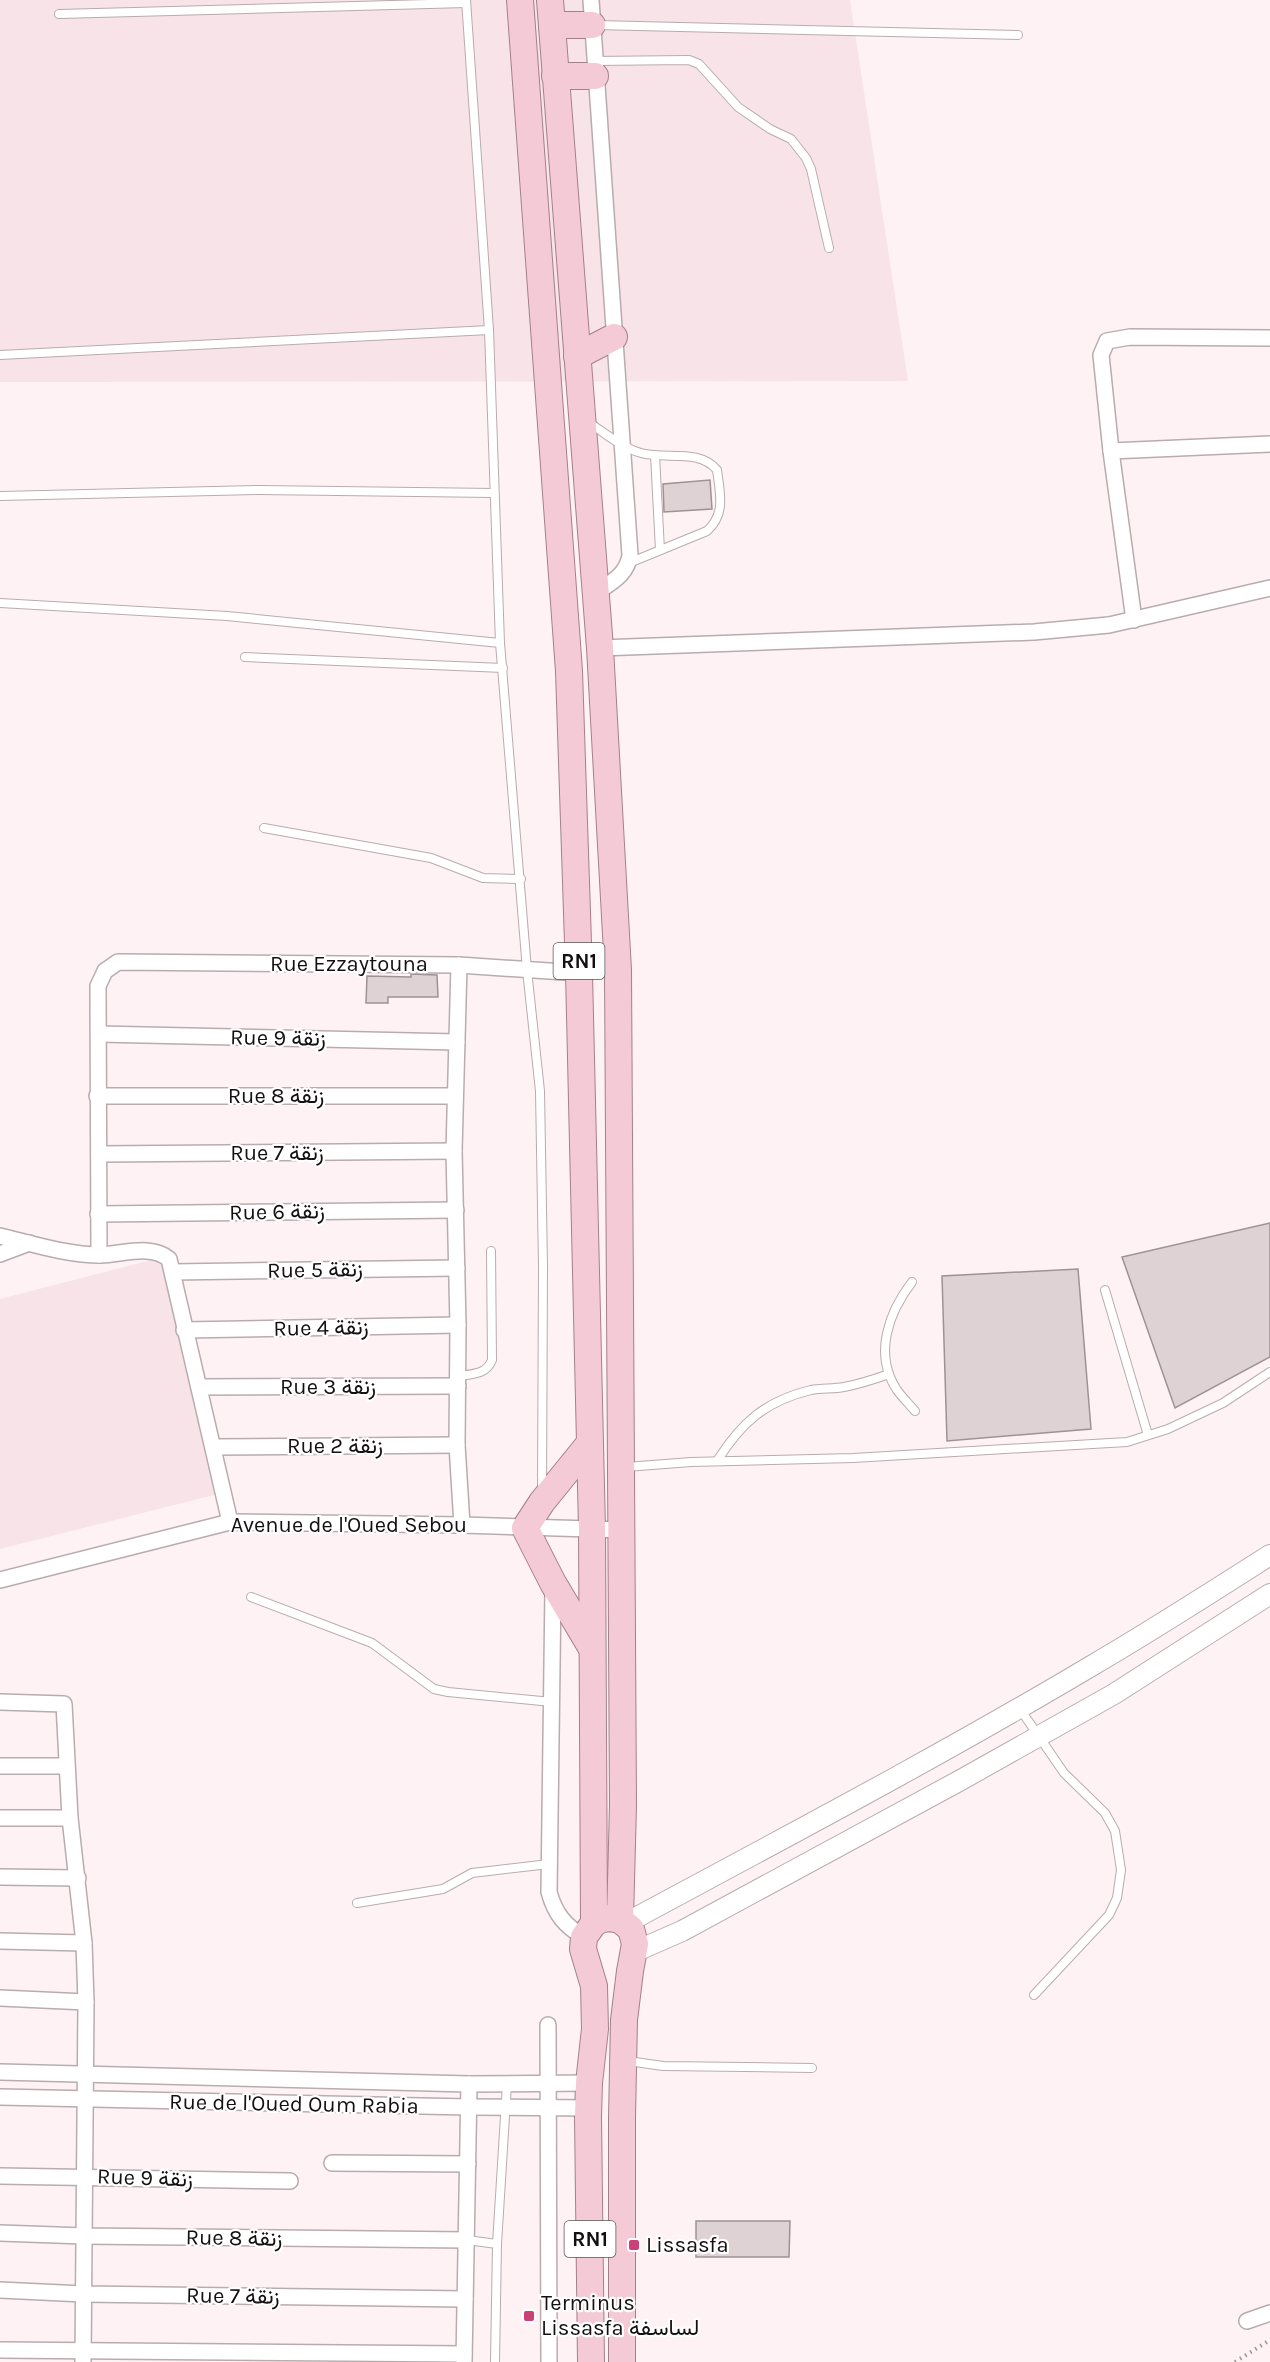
<svg xmlns="http://www.w3.org/2000/svg" width="1270" height="2362" font-family="Karla,Vazirmatn,sans-serif">
<style>
.built{fill:#f7e3e8}
.building{fill:#ded2d5;stroke:#9d9294;stroke-width:1.5}
.lines{fill:none;stroke-linecap:round;stroke-linejoin:round}
.service-casing{stroke:#b8acaf;stroke-width:10}
.minor-casing{stroke:#b8acaf;stroke-width:18}
.tertiary-casing{stroke:#b8acaf;stroke-width:22}
.trunk-casing{stroke:#a4808a;stroke-width:28}
.path{stroke:#9d9597;stroke-width:4;stroke-dasharray:1.5 4.5;stroke-linecap:butt}
.service{stroke:#fff;stroke-width:8}
.minor{stroke:#fff;stroke-width:15}
.tertiary{stroke:#fff;stroke-width:20}
.trunk{stroke:#f4cad6;stroke-width:26}
.poi-dot{fill:#ca4077;stroke:#fff;stroke-width:2}
.labels{text-anchor:middle;dominant-baseline:central;stroke-width:4.5;stroke-linejoin:round;paint-order:stroke}
.shield{fill:#fff;stroke:#5a5858;stroke-width:1.5}
.shield-label{font-size:21px;font-weight:bold;fill:#141011}
.street-label{font-size:22px;fill:#141011;stroke:#fff}
.poi-label{font-size:22px;fill:#141011;stroke:#fff;text-anchor:start}
</style>
<rect width="100%" height="100%" fill="#fef2f5"/>
<g class="built">
<path d="M0 0H850L908 381 0 382Z"/>
<path d="M163 1257 222 1493 0 1549V1299Z"/>
</g>
<g class="building">
<path d="M710 480 712 509 664 512 663 484Z"/>
<path d="M411 974 437 975 438 997H388V1003H366L367 976 411 977Z"/>
<path d="M1270 1223V1357L1175 1408 1122 1257Z"/>
<path d="M1078 1269 1091 1429 947 1441 942 1276Z"/>
<path d="M696 2221H790L789 2257H696Z"/>
</g>
<g class="lines">
<defs>
<g id="service">
<path d="M466 0 489 330 500 643 527 970 540 1091 543 1267 542 1490"/>
<path d="M59 14 466 3"/>
<path d="M596 25 1018 35"/>
<path d="M594 61 689 60 699 64 738 107 770 129 791 139 806 158 811 169 829 248"/>
<path d="M0 355 489 330"/>
<path d="M588 422C605 433 622 448 641 453 666 460 699 448 717 470 720 493 726 514 707 531L629 563"/>
<path d="M655 455 660 550"/>
<path d="M0 496 259 490 494 493"/>
<path d="M0 603 227 616 500 643"/>
<path d="M245 657 503 668"/>
<path d="M264 828 431 858 483 878 521 879"/>
<path d="M912 1282C889 1312 873 1354 897 1390 902 1397 909 1404 915 1411"/>
<path d="M1105 1290 1148 1435"/>
<path d="M458 1376C472 1374 486 1375 492 1360L491 1251"/>
<path d="M717 1461C741 1423 765 1401 811 1390 822 1388 833 1389 844 1387 860 1384 875 1379 889 1374"/>
<path d="M626 1467 691 1462 853 1458 1127 1442 1168 1429 1223 1403 1270 1372"/>
<path d="M251 1597 372 1643 434 1689 448 1692 552 1702"/>
<path d="M1020 1709 1064 1773 1105 1813 1115 1831 1121 1870 1117 1898 1109 1915 1034 1995"/>
<path d="M357 1903 443 1889 472 1873 549 1864"/>
<path d="M628 2061 663 2066 812 2068"/>
<path d="M467 2240 497 2244 495 2362"/>
<path d="M497 2244 507 2084"/>
</g>
<g id="minor">
<path d="M591 0 630 555C627 575 611 582 596 593"/>
<path d="M1111 451 1270 444"/>
<path d="M1134 620 1111 451 1101 355 1107 341 1130 337 1270 338"/>
<path d="M600 648 1034 632 1109 625 1270 588"/>
<path d="M459 965 454 1151 458 1325 457 1445 462 1525"/>
<path d="M99 1034 457 1042"/>
<path d="M97 1096H455"/>
<path d="M99 1154 454 1151"/>
<path d="M98 1214 456 1210"/>
<path d="M0 1236C33 1244 67 1255 101 1255 123 1254 152 1244 169 1259L230 1522"/>
<path d="M0 1254 29 1243"/>
<path d="M99 1255 98 986 105 971 118 962 459 965 579 973"/>
<path d="M173 1272 457 1268"/>
<path d="M184 1330 458 1325"/>
<path d="M199 1387 458 1386"/>
<path d="M214 1447 457 1445"/>
<path d="M0 1580 230 1522 462 1525 623 1530"/>
<path d="M553 1589 549 1892C555 1914 565 1926 584 1937"/>
<path d="M0 1702 64 1704 70 1818 84 1943 86 2002 83 2362"/>
<path d="M0 1766H66"/>
<path d="M0 1818H70"/>
<path d="M0 1877 78 1878"/>
<path d="M0 1941 84 1943"/>
<path d="M0 1998 86 2002"/>
<path d="M548 2025 549 2362"/>
<path d="M0 2072 469 2084 589 2083"/>
<path d="M0 2097 469 2107 589 2108"/>
<path d="M332 2163 468 2164"/>
<path d="M0 2176 290 2181"/>
<path d="M0 2233 84 2236 467 2240"/>
<path d="M0 2290 83 2294 465 2299"/>
<path d="M1247 2321 1270 2313"/>
<path d="M0 2350 464 2354"/>
<path d="M464 2362 469 2084"/>
</g>
<g id="tertiary">
<path d="M626 1923C782 1839 940 1756 1093 1665 1153 1630 1212 1592 1270 1555"/>
<path d="M634 1952 682 1931 959 1781 1114 1694 1270 1594"/>
</g>
<g id="trunk">
<path d="M520 0 569 671 579 973 592 1529 594 1923"/>
<path d="M550 0 600 648 618 970 623 1805 620 1920"/>
<path d="M552 25H592"/>
<path d="M555 76H595"/>
<path d="M577 356 614 337"/>
<path d="M589 1444 542 1502 525 1528 553 1583 591 1647"/>
<path d="M591 2362 588 2116 589 2083 595 2029 594 1986 583 1949 584 1937 594 1923 602 1919 611 1918 620 1920 631 1929 635 1944 630 1971 624 2020 622 2118V2362"/>
</g>
</defs>
<use href="#service" class="service-casing"/>
<use href="#minor" class="minor-casing"/>
<use href="#tertiary" class="tertiary-casing"/>
<use href="#trunk" class="trunk-casing"/>
<path class="path" d="M1235 2362 1270 2340"/>
<use href="#service" class="service"/>
<use href="#minor" class="minor"/>
<use href="#tertiary" class="tertiary"/>
<use href="#trunk" class="trunk"/>
</g>
<g class="poi-dot">
<rect x="628" y="2239" width="12" height="12" rx="3"/>
<rect x="523" y="2310" width="12" height="12" rx="3"/>
</g>
<g class="labels">
<g class="shield">
<rect x="553.5" y="943" width="51" height="36" rx="4.5"/>
<rect x="564.5" y="2221" width="51" height="36" rx="4.5"/>
</g>
<g class="shield-label">
<text x="579" y="961">RN1</text>
<text x="590" y="2239">RN1</text>
</g>
<g class="street-label">
<text x="349" y="964">Rue Ezzaytouna</text>
<text transform="translate(278 1038) rotate(1)">Rue 9 زنقة</text>
<text x="276" y="1096">Rue 8 زنقة</text>
<text x="277" y="1153">Rue 7 زنقة</text>
<text transform="translate(277 1212) rotate(-1)">Rue 6 زنقة</text>
<text transform="translate(315 1270) rotate(-1)">Rue 5 زنقة</text>
<text transform="translate(321 1328) rotate(-1)">Rue 4 زنقة</text>
<text x="328" y="1387">Rue 3 زنقة</text>
<text x="335" y="1446">Rue 2 زنقة</text>
<text x="349" y="1525">Avenue de l'Oued Sebou</text>
<text transform="translate(294 2104) rotate(1)">Rue de l'Oued Oum Rabia</text>
<text transform="translate(145 2178) rotate(2)">Rue 9 زنقة</text>
<text transform="translate(234 2238) rotate(1)">Rue 8 زنقة</text>
<text transform="translate(233 2296) rotate(1)">Rue 7 زنقة</text>
</g>
<g class="poi-label">
<text x="646" y="2245">Lissasfa</text>
<text x="541" y="2303">Terminus<tspan x="541" dy="25">Lissasfa لساسفة</tspan></text>
</g>
</g>
</svg>
